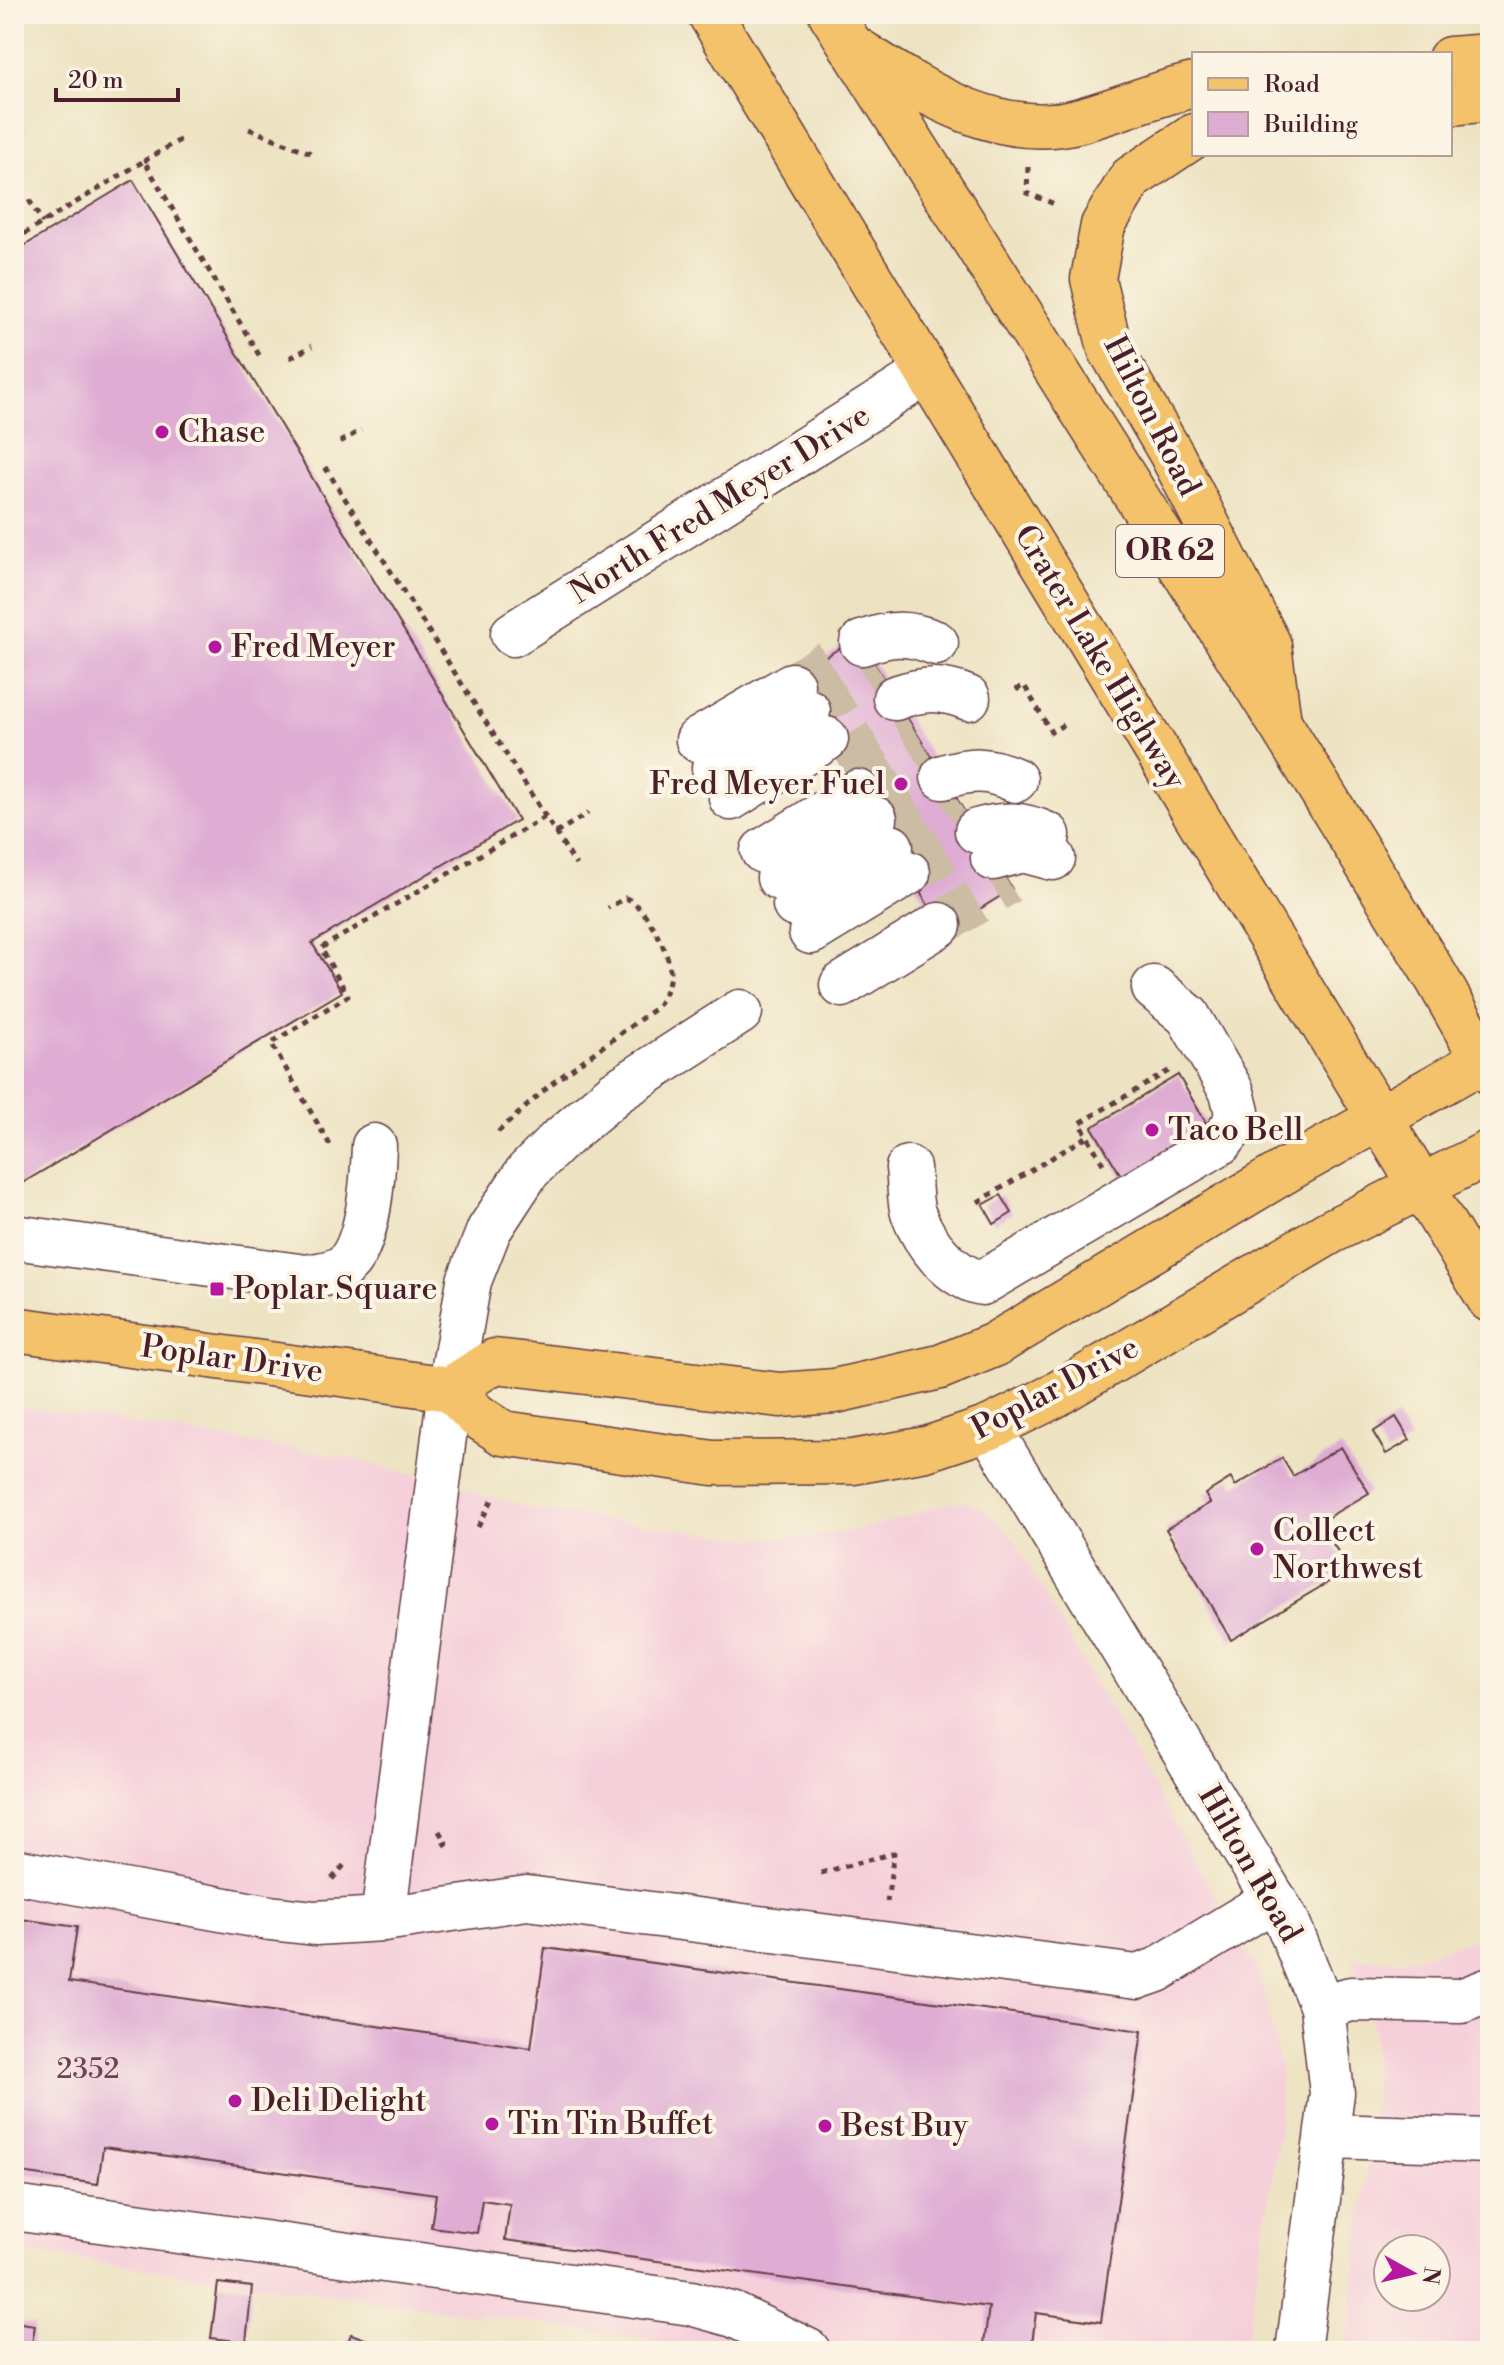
<svg xmlns="http://www.w3.org/2000/svg" width="1504" height="2365" font-family="'Libre Bodoni',serif">
<style>
.built{fill:#f5cfda;fill-rule:evenodd}
.building{fill:#dfacd4}
.lines{fill:none;stroke-linecap:round;stroke-linejoin:round}
.minor-tunnel{stroke:#ccbca4;stroke-width:44;stroke-dasharray:44 22;stroke-linecap:butt}
.minor-casing{stroke:#623c42;stroke-width:47}
.major-casing{stroke:#623c42;stroke-width:47}
.highway-casing{stroke:#623c42;stroke-width:47}
.path{stroke:#623c42;stroke-width:5;stroke-dasharray:6 6;stroke-linecap:butt}
.minor{stroke:#fff;stroke-width:44}
.major{stroke:#f3c26a;stroke-width:44}
.highway{stroke:#f3c26a;stroke-width:44}
.poi-dot{fill:#b5179e;stroke:#fcf5e5;stroke-width:3}
.labels{text-anchor:middle;dominant-baseline:central;stroke-width:8;stroke-linejoin:round;paint-order:stroke}
.number-label{font-size:28px;fill:#6f4255}
.shield{fill:#fcf5e5;stroke:#7f5f63;stroke-width:2}
.shield-label{font-size:30px;font-weight:bold;fill:#4a1f2b}
.street-label{font-size:32px;fill:#4a1f2b;stroke:#fcf5e5}
.poi-label{font-size:32px;fill:#4a1f2b;stroke:#fcf5e5;text-anchor:start}
</style>
<rect width="100%" height="100%" fill="#fcf5e5"/>
<filter id="ink" filterUnits="userSpaceOnUse"><feTurbulence type="fractalNoise" baseFrequency=".0125" numOctaves="2"/><feDisplacementMap in="SourceGraphic" scale="16" xChannelSelector="R" yChannelSelector="G"/><feConvolveMatrix kernelMatrix="1 2 1 2 8 2 1 2 1" color-interpolation-filters="sRGB"/></filter>
<filter id="wash" filterUnits="userSpaceOnUse"><feTurbulence type="fractalNoise" baseFrequency=".006" numOctaves="4" result="noise"/><feDisplacementMap in="SourceGraphic" scale="32" xChannelSelector="R" yChannelSelector="G"/><feGaussianBlur stdDeviation="1.8" result="paint"/><feColorMatrix in="noise" values="0 0 0 0 0 0 0 0 0 0 0 0 0 0 0 0 0 1.4 0 .05"/><feComposite in="paint" operator="in"/></filter>
<g filter="url(#wash)">
<rect width="100%" height="100%" fill="#ede3c2"/>
<g class="built">
<path d="M14 1405 355 1459 538 1510 751 1539 811 1536 868 1528 949 1503 968 1502 985 1510 1013 1538 1261 1977 1280 2067V2127L1245 2351H649L650 2339 14 2251Z"/>
<path d="M1490 1935V2351H1346L1375 2100 1373 2030 1352 1958 1404 1960ZM1388 2249H1436V2297H1388Z"/>
</g>
<g id="blocks">
<g class="building">
<path d="M133 180 518 820 312 943 342 992 14 1188V252Z"/>
<path d="M858 637 1012 889 944 931 789 679Z"/>
<path d="M1178 1075 1212 1133 1126 1184 1092 1127Z"/>
<path d="M1001 1195 1012 1213 994 1224 983 1205Z"/>
<path d="M1396 1417 1410 1440 1386 1454 1373 1432Z"/>
<path d="M1341 1447 1369 1493 1320 1522 1349 1570 1231 1640 1166 1529 1210 1503 1205 1494 1231 1478 1235 1486 1282 1458 1293 1476Z"/>
<path d="M14 1918 77 1927 69 1982 531 2048 545 1948 1142 2031 1101 2322 1036 2313 1031 2351H983L989 2307 505 2240 510 2204 482 2200 477 2233 431 2227 436 2194 103 2147 98 2184 14 2172Z"/>
<path d="M218 2283 252 2287 246 2342 211 2338Z"/>
<path d="M14 2322 35 2325 32 2344 59 2351H14Z"/>
<path d="M351 2334 398 2351H345Z"/>
</g>
</g>
</g>
<g filter="url(#ink)">
<use href="#blocks" fill-opacity="0" stroke="#623c42" stroke-width="2"/>
<g class="lines">
<g class="minor-tunnel">
<path d="M792 685 862 643"/>
<path d="M808 711 878 669"/>
<path d="M841 765 910 723"/>
<path d="M858 792 927 750"/>
<path d="M875 819 943 777"/>
<path d="M891 847 960 804"/>
<path d="M908 873 977 831"/>
<path d="M939 925 1008 882"/>
</g>
<defs>
<g id="minor">
<path d="M513 634 926 373"/>
<path d="M862 643C890 633 907 631 936 643"/>
<path d="M895 698C923 688 941 687 968 698"/>
<path d="M698 740 792 685"/>
<path d="M714 768 808 711"/>
<path d="M943 777C972 768 988 768 1015 780"/>
<path d="M731 798 826 739"/>
<path d="M977 831C1005 823 1021 823 1048 835"/>
<path d="M763 851 858 792"/>
<path d="M993 858 1023 850 1053 858"/>
<path d="M779 878 875 819"/>
<path d="M795 905 891 847"/>
<path d="M811 932 908 873"/>
<path d="M842 985 939 925"/>
<path d="M908 1168C910 1182 909 1200 913 1213 924 1243 951 1277 982 1283L1221 1142 1234 1125 1237 1112 1232 1092 1188 1016 1154 988"/>
<path d="M14 1237 306 1277C318 1275 332 1274 343 1267 369 1249 373 1176 374 1146"/>
<path d="M989 1428 1287 1921 1322 2007 1332 2093 1298 2351"/>
<path d="M14 1871 270 1918 315 1923 383 1919 527 1898 1137 1977 1157 1970 1274 1899"/>
<path d="M383 1919 450 1389 469 1281 489 1230 527 1172 557 1142 616 1092 740 1012"/>
<path d="M1322 2007 1351 1999 1461 2001 1490 1990"/>
<path d="M1328 2136 1490 2141"/>
<path d="M14 2208 691 2303 734 2315 808 2351"/>
</g>
<g id="major">
<path d="M851 46C917 87 994 142 1077 121 1116 111 1154 94 1194 85"/>
<path d="M1450 59 1490 56"/>
<path d="M1450 103 1490 99"/>
<path d="M1194 136 1131 178 1103 225 1093 279 1110 349 1172 455 1269 645 1279 722"/>
<path d="M14 1329 450 1389 477 1416 503 1433 713 1463 853 1462 926 1449 989 1428 1052 1397 1330 1232 1490 1152"/>
<path d="M450 1389 495 1361 780 1395 835 1391 940 1367 994 1345 1290 1168 1483 1060"/>
</g>
<g id="highway">
<path d="M710 14 1490 1300"/>
<path d="M831 14 1279 722 1438 980 1490 1072"/>
</g>
</defs>
<use href="#minor" class="minor-casing"/>
<use href="#major" class="major-casing"/>
<use href="#highway" class="highway-casing"/>
<g class="path">
<path d="M249 129 316 155"/>
<path d="M144 161 185 137"/>
<path d="M1028 167 1027 193 1057 205"/>
<path d="M15 169 17 136"/>
<path d="M29 200 43 223"/>
<path d="M14 240 144 161 262 360"/>
<path d="M290 358 312 346"/>
<path d="M340 442 361 430"/>
<path d="M325 467 576 865"/>
<path d="M1016 690 1024 685 1051 732 1063 725"/>
<path d="M556 833 588 813"/>
<path d="M498 1132 551 1084 657 1007C664 995 670 985 670 971 670 952 643 902 625 898L608 908"/>
<path d="M330 1145 271 1043 348 996 321 948 545 817"/>
<path d="M1103 1164 1080 1123 1172 1069"/>
<path d="M978 1202 1088 1136"/>
<path d="M478 1527 494 1496"/>
<path d="M439 1831 446 1843 440 1847"/>
<path d="M821 1873 894 1853 887 1902"/>
<path d="M332 1879 346 1863"/>
</g>
<use href="#minor" class="minor"/>
<use href="#major" class="major"/>
<use href="#highway" class="highway"/>
</g>
</g>
<g class="poi-dot">
<circle cx="162" cy="432" r="8"/>
<circle cx="215" cy="647" r="8"/>
<circle cx="901" cy="784" r="8"/>
<circle cx="1152" cy="1130" r="8"/>
<rect x="209" y="1281" width="16" height="16" rx="4"/>
<circle cx="1257" cy="1549" r="8"/>
<circle cx="235" cy="2101" r="8"/>
<circle cx="492" cy="2124" r="8"/>
<circle cx="825" cy="2126" r="8"/>
</g>
<g class="labels">
<g class="number-label">
<text x="88" y="2069">2352</text>
</g>
<rect class="shield" x="1116" y="525" width="108" height="52" rx="6"/>
<g class="shield-label">
<text x="1170" y="551">OR 62</text>
</g>
<g class="street-label">
<text transform="translate(1152 416) rotate(63)">Hilton Road</text>
<text transform="translate(720 504) rotate(-32)">North Fred Meyer Drive</text>
<text transform="translate(1100 657) rotate(59)">Crater Lake Highway</text>
<text transform="translate(232 1359) rotate(8)">Poplar Drive</text>
<text transform="translate(1055 1388) rotate(-28)">Poplar Drive</text>
<text transform="translate(1250 1864) rotate(60)">Hilton Road</text>
</g>
<g class="poi-label">
<text x="178" y="432">Chase</text>
<text x="231" y="647">Fred Meyer</text>
<text x="885" y="784" text-anchor="end">Fred Meyer Fuel</text>
<text x="1168" y="1130">Taco Bell</text>
<text x="233" y="1289">Poplar Square</text>
<text x="1273" y="1531">Collect<tspan x="1273" dy="37">Northwest</tspan></text>
<text x="251" y="2101">Deli Delight</text>
<text x="508" y="2124">Tin Tin Buffet</text>
<text x="841" y="2126">Best Buy</text>
</g>
</g>
<rect width="1504" height="2365" fill="none" stroke="#fcf5e5" stroke-width="48"/>
<rect x="1192" y="52" width="260" height="104" fill="#fcf5e5" stroke="#b59f9b" stroke-width="2"/>
<rect x="1208" y="78" width="40" height="12" fill="#f3c26a" stroke="#b59f9b" stroke-width="2"/>
<text x="1264" y="92" font-size="24" fill="#4a1f2b">Road</text>
<rect x="1208" y="112" width="40" height="24" fill="#dfacd4" stroke="#b59f9b" stroke-width="2"/>
<text x="1264" y="132" font-size="24" fill="#4a1f2b">Building</text>
<g transform="translate(1412 2273) rotate(98)"><circle r="38" fill="#fcf5e5" stroke="#b59f9b" stroke-width="2"/>
<path d="M0-6L14 30L0 20L-14 30Z" fill="#b5179e"/>
<text y="-12" font-size="22" font-weight="bold" text-anchor="middle" fill="#4a1f2b">N</text>
</g>
<path d="M56 88v12h122v-12" fill="none" stroke="#4a1f2b" stroke-width="4"/>
<text x="68" y="88" font-size="24" fill="#4a1f2b" stroke="#fcf5e5" stroke-width="6" paint-order="stroke">20 m</text>
</svg>
